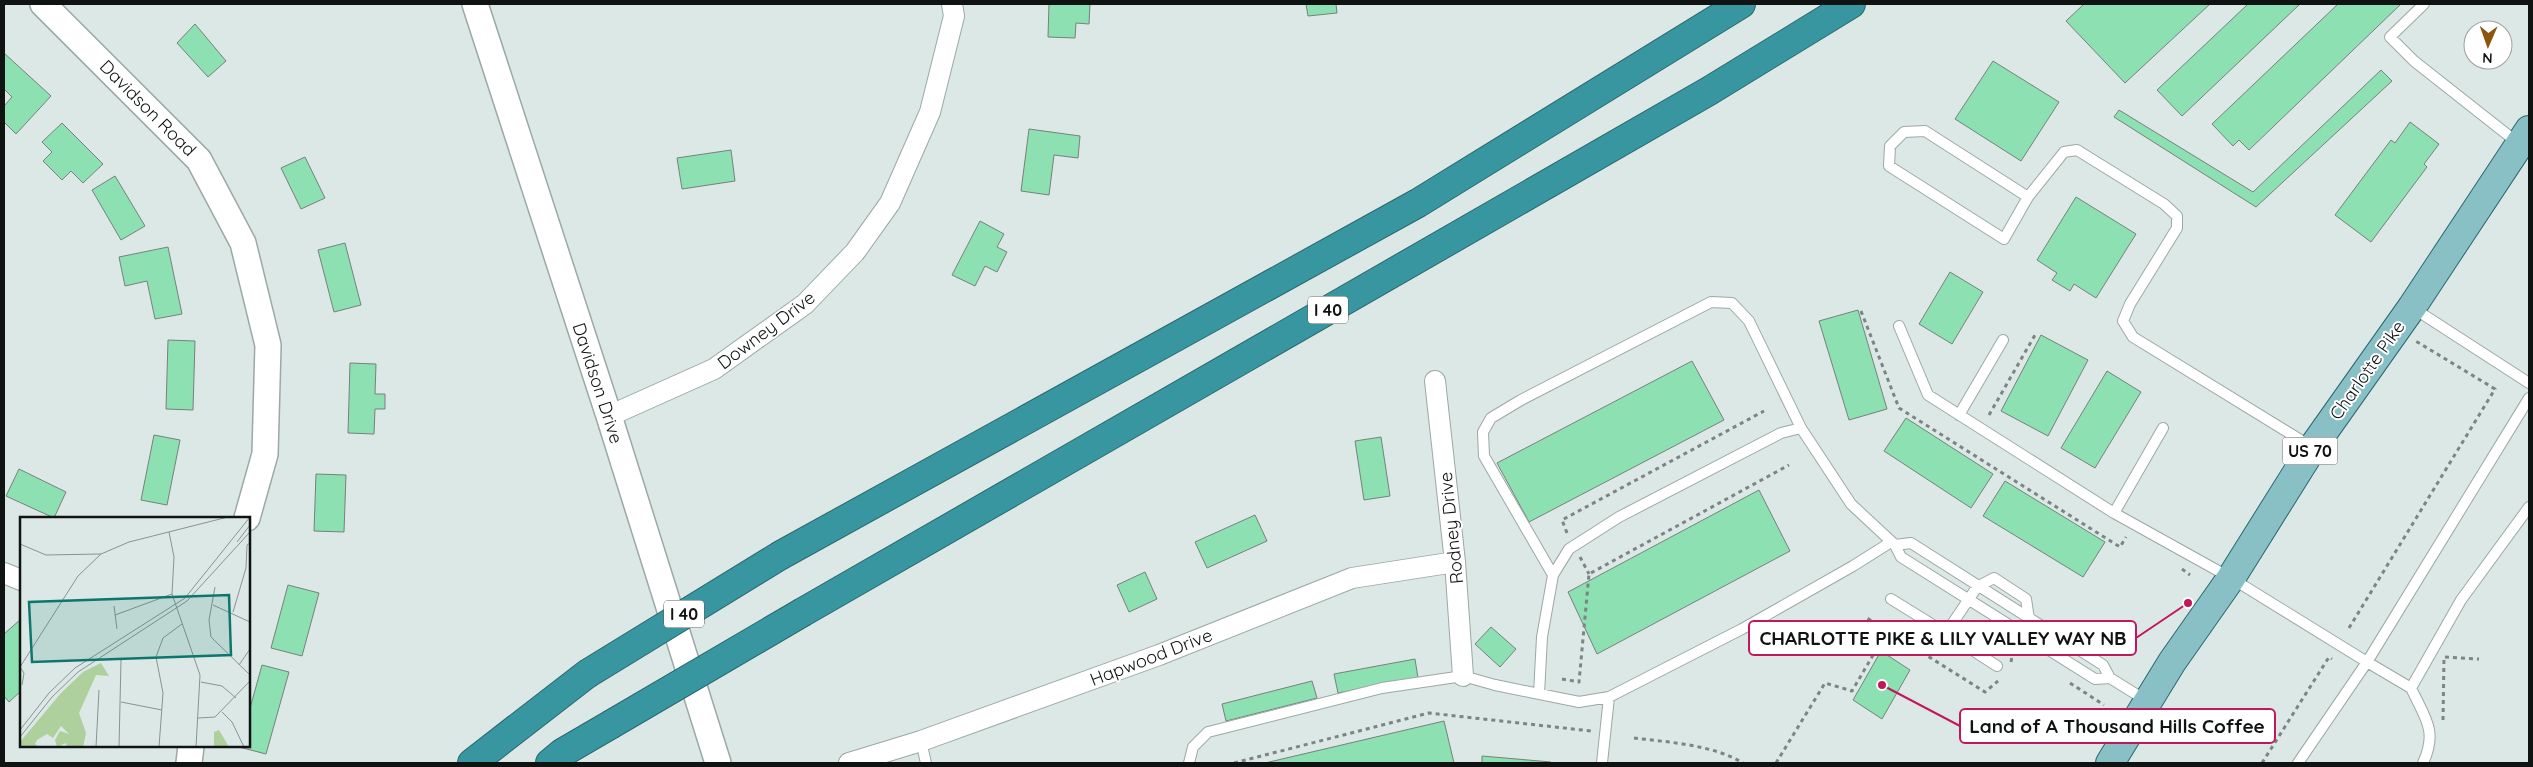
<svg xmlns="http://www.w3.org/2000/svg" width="2533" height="767" font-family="Quicksand,sans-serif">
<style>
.building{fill:#8ce0b1;stroke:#78817b}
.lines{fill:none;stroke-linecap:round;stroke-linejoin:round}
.service-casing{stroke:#9ca8a5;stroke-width:12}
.minor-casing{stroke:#9ca8a5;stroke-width:22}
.tertiary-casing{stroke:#9ca8a5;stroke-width:28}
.primary-casing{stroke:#2a686e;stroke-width:30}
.motorway-casing{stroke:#2a686e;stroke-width:30}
.path{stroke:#7d8584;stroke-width:3;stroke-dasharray:4 4;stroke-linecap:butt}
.service{stroke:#fff;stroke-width:10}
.minor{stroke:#fff;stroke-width:20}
.tertiary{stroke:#fff;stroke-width:25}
.primary{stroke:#88c0c6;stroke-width:28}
.motorway{stroke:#3896a0;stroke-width:28}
.motorway-bridge-casing{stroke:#2a686e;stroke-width:30;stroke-linecap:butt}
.motorway-bridge{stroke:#3896a0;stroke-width:28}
.labels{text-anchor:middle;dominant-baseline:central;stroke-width:4;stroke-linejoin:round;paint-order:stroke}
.shield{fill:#fff;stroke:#575a59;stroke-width:1}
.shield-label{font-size:16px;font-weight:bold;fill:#0f1312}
.street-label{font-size:18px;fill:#0f1312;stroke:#fff}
.inset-road{fill:none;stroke:#8a9391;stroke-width:1}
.view{fill:#0f766e;fill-opacity:0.15;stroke:#0f766e;stroke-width:2.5}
.inset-edge{fill:none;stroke:#0f1312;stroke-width:2.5}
.leader{fill:none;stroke:#c2185b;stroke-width:2}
.callout-dot{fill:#c2185b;stroke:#fff;stroke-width:2}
.callout{fill:#fff;stroke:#c2185b;stroke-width:2}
.callout-label{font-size:19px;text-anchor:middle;font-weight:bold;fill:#0f1312}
</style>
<rect width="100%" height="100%" fill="#dce8e6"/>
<path class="building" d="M1049,4H1090L1089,24L1076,23L1075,38L1048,37Z
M1306,4H1336L1337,13L1308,16Z
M2084,4H2210L2125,83L2066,21Z
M2248,4H2300L2182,116L2157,90Z
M2338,4H2401L2249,150L2239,140L2233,146L2212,124Z
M195,24L226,61L208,77L177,43Z
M4,53L51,96L16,134L4,122V106L12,97L4,89Z
M1993,61L2059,102L2021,161L1955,119Z
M2381,70L2392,81L2256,207L2114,117L2119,110L2253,192Z
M2410,122L2439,144L2424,164L2427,167L2371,242L2335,215L2391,140L2395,143Z
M62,123L103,164L83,183L71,171L62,180L43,161L52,152L42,142Z
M1029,129L1080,136L1078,158L1054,155L1049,195L1021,191Z
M731,150L735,181L682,189L677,158Z
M305,157L325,198L301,209L281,168Z
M115,176L145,226L121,240L92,190Z
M2076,197L2136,234L2096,298L2074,284L2070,291L2052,280L2057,273L2037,260Z
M980,221L1004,234L997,247L1007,252L997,272L985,266L975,286L952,275Z
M345,243L361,305L334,312L318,250Z
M168,247L182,314L155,319L147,281L125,286L119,257Z
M1950,272L1983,292L1952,344L1919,324Z
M1858,310L1887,409L1849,420L1819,321Z
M2041,335L2088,360L2048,436L2001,411Z
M168,340L195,341L193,410L166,409Z
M1692,361L1724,420L1529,522L1497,463Z
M350,363L376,364L375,394H385V409H375L374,434L348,433Z
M2107,371L2141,392L2095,468L2061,448Z
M1906,418L1993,474L1971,508L1884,451Z
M154,435L180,440L167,505L141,500Z
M1381,437L1390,496L1364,500L1355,441Z
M19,469L66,492L54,518L6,496Z
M316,474L346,475L344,532L314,531Z
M2005,481L2105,542L2083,577L1983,516Z
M1759,490L1790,551L1597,654L1568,592Z
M1255,515L1267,541L1207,568L1195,542Z
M1145,572L1157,599L1129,612L1117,585Z
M288,585L319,593L302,656L271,648Z
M21,619V691L9,702L4,696V634Z
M1491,627L1516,649L1500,667L1475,644Z
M1881,651L1910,670L1882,719L1853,700Z
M1415,659L1418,678L1338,693L1334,674Z
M262,665L289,672L266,754L239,747L249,746V712Z
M1312,681L1317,698L1226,721L1222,704Z
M1444,721L1454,763H1265Z
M1482,756L1551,762V763H1482Z"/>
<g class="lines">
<g class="service-casing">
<path id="service" d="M2424,4L2390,37L2414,61L2518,143
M2028,197L1925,131L1904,132L1890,146L1889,166L2004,239L2028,197L2064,152L2077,150L2164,204L2177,216V228L2130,304L2123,321L2133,337L2312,447
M2413,308L2529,383
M1899,326L1928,395L2114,513L2231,578L2367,662L2298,763
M1959,415L2003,340
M2114,513L2163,428
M1895,545L1911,543L2103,665L2110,678L2147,701
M1553,575L1484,456L1483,432L1491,418L1521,400L1711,302L1732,303L1749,321L1801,428
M1891,599L1946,633L1977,587L1994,578L2026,599L2029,619
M1946,633L1997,666
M2411,688L2367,662L2529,398
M1539,694L1542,637L1553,575L1569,549L1619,517L1781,433L1801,428L1851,504L1895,545L1901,557L2095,679L2110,678
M921,741L926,763
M1189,763L1193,747L1208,732L1382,688L1463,676L1495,685L1579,702L1609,697L1742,629L1853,566L1891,542
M1602,763L1609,697
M2423,763C2438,731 2425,718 2411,688L2461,600L2529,507"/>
</g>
<g class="minor-casing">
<path id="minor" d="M1435,381L1455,562L1463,676
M609,416L714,369L805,304L855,252L890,203L930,112L954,16L952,4
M4,573L21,580
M849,763L921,741L1159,655L1352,578L1455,562"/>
</g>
<g class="tertiary-casing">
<path id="tertiary" d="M43,4L199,160L243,243L268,345L265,454L247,518
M475,4L609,416L718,763
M189,763L191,746"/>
</g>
<g class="primary-casing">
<path id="primary" d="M2110,763L2172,662L2231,578L2313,447L2412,307L2529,130"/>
</g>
<g class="motorway-casing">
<path id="motorway" d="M781,555L1418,203L1741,4
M803,612L1709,91L1851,4
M472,763L587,674
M550,763L562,753L610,725"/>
</g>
<path class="path" d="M1861,311L1899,408L2120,547L2126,537
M1989,415L2035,335
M1567,533L1562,520L1764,411
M1580,557L1589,574
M2182,569L2190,575
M2349,628L2495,389L2414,340
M2011,662L2013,650L2015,648L2018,650
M1562,679L1579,682L1589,574L1789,465
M2070,683L2104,705
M2443,720L2444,657L2479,659
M1634,738C1668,742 1714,745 1743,763
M1234,763L1429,713L1591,731
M1776,763L1825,683L1852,691L1876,650L1862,633L1867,618L1985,692L1998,681
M2262,763L2329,657L2332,659"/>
<use href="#service" class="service"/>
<use href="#minor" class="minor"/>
<use href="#tertiary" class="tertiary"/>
<use href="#primary" class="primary"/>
<use href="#motorway" class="motorway"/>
<g class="motorway-bridge-casing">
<path id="motorway-bridge" d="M587,674L781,555
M610,725L803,612"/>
</g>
<use href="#motorway-bridge" class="motorway-bridge"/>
</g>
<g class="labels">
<g class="shield">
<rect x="1308" y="296.5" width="40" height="27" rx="4"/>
<rect x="2282.5" y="437.5" width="55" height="27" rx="4"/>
<rect x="664" y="600.5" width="40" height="27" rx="4"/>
</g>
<g class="shield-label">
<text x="1328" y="310">I 40</text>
<text x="2310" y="451">US 70</text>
<text x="684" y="614">I 40</text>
</g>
<g class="street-label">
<text transform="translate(148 108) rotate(45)">Davidson Road</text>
<text transform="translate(766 330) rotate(-37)">Downey Drive</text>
<text transform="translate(2367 370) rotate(-55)">Charlotte Pike</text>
<text transform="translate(598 383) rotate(72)">Davidson Drive</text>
<text transform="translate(1451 528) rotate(-96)">Rodney Drive</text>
<text transform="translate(1151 657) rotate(-21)">Hapwood Drive</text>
</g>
</g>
<g transform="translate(20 517)">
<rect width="230" height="230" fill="#dce8e6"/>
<path d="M81,146L89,159L76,158L59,196L66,216L63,230H47L46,226L37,230L35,223L40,214L49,217L41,209L33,221L27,217L17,223L15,227L19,230H0V225L41,176L63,155ZM199,213L209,230H194V215Z" fill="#aed09c"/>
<path class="inset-road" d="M149,15L154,40L152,77L180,158L176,230M217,25L230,8M0,27L26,38L81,37M195,70L189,103L191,120L230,158M193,88L230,105M94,89L97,112M213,95L226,51L227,28L230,26M95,98L152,77M219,148L230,132M0,150L4,156L2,168M0,150L58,59L81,37L109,25L208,0M181,165L202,169L216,181M101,185L142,193M202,195L212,205L224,230M178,201L195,200L230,164M0,213L29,176L55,151L165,81L230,0M0,220L32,180L58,155L167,84L230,15M76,230L79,173M99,230L101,143M139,230L143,176L136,140L143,121L162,107"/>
<path class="view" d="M209,78L211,138L12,145L9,85Z"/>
<rect width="230" height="230" class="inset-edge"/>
</g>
<path class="leader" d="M2188 603L2136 638M1882 685L1960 726"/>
<g class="callout-dot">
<circle cx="2188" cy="603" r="5"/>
<circle cx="1882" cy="685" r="5"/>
</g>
<g class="callout">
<rect x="1749" y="621" width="387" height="34" rx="5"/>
<rect x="1960" y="709" width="315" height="34" rx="5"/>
</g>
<g class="callout-label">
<text x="1943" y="645">CHARLOTTE PIKE &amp; LILY VALLEY WAY NB</text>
<text x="2117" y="733">Land of A Thousand Hills Coffee</text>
</g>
<rect width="2533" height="767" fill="none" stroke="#0f1312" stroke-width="10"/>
<g transform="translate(2488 45) rotate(182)"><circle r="24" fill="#ffffff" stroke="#9fa1a0"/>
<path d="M0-4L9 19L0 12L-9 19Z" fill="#8d540c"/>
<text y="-8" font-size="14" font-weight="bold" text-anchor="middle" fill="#0f1312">N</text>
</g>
</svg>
